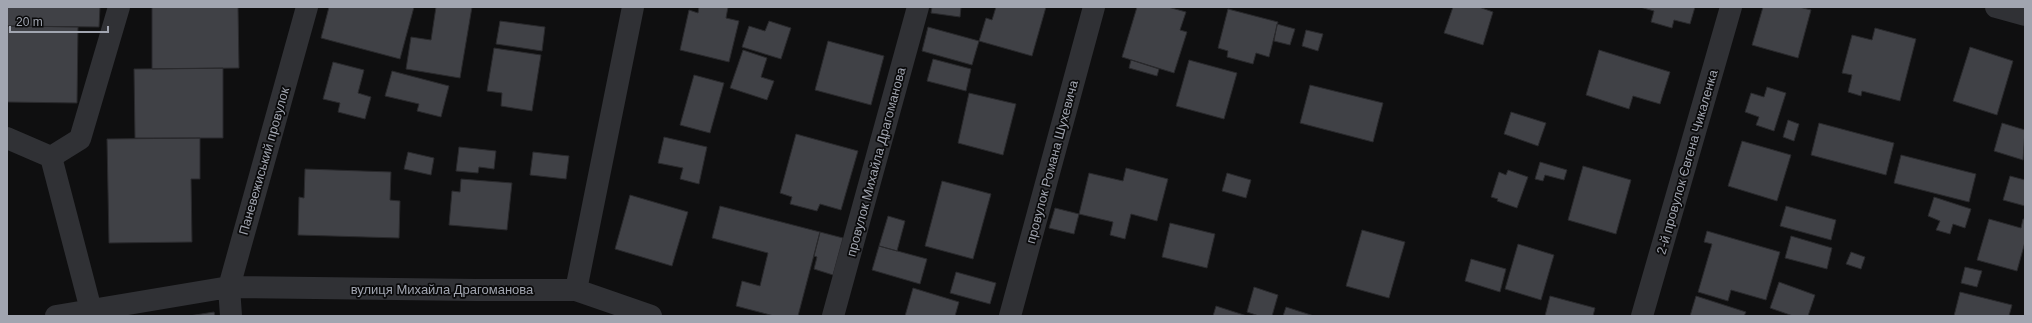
<svg xmlns="http://www.w3.org/2000/svg" width="2032" height="323" font-family="Helvetica,sans-serif">
<style>
.building{fill:#404146;stroke:#29292c}
.lines{fill:none;stroke-linecap:round;stroke-linejoin:round}
.minor{stroke:#303135;stroke-width:22}
.labels{text-anchor:middle;dominant-baseline:central;stroke-width:3.5;stroke-linejoin:round;paint-order:stroke}
.street-label{font-size:13px;fill:#a1a5b0;stroke:#0a0a0b}
</style>
<rect width="100%" height="100%" fill="#0f0f10"/>
<path class="building" d="M7,7H100L99,27L7,26Z
M152,7H238L239,68L152,69Z
M329,7H414L400,59L321,38Z
M436,7H472L460,78L406,69L411,37L431,40Z
M699,7H728L726,18L739,21L729,62L680,50L689,10L698,13Z
M932,7H961L960,17L931,13Z
M996,7H1046L1032,56L979,41L986,18L992,20Z
M1137,7H1168L1186,12L1180,30L1187,32L1174,73L1122,57Z
M1453,7H1479L1493,12L1483,45L1444,33Z
M1640,7H1695L1690,24L1674,20L1672,28L1651,22L1654,11Z
M1763,7H1799L1811,10L1798,58L1752,45Z
M1228,9L1278,22L1269,57L1256,53L1253,64L1227,57L1228,51L1218,48Z
M500,21L545,27L542,51L496,44Z
M769,21L791,28L781,59L742,47L749,26L765,31Z
M1277,24L1295,29L1290,45L1274,41Z
M7,26L78,27L77,103L7,102Z
M928,27L979,41L972,65L922,51Z
M1875,28L1916,39L1900,101L1862,91L1861,96L1848,92L1852,75L1842,73L1852,35L1872,40Z
M1306,30L1323,34L1318,51L1302,46Z
M828,41L884,56L871,105L815,90Z
M1970,47L2013,61L1997,115L1953,101Z
M494,48L541,55L532,111L501,106L502,93L487,91Z
M743,50L767,58L761,77L774,81L767,100L730,88Z
M1599,50L1670,72L1660,104L1633,96L1629,109L1586,95Z
M933,59L971,69L966,91L927,81Z
M1131,60L1159,69L1157,76L1129,68Z
M1189,60L1237,73L1224,119L1176,106Z
M333,62L364,70L358,93L371,97L365,119L338,112L340,103L323,99Z
M223,68V138H135L134,69Z
M392,71L449,86L441,117L417,111L419,104L385,96Z
M694,75L724,83L710,133L680,125Z
M1310,85L1383,103L1373,142L1300,123Z
M1767,87L1786,93L1774,131L1756,125L1759,117L1745,112L1751,93L1764,97Z
M969,93L1016,104L1003,155L958,143Z
M1511,112L1546,123L1538,146L1504,134Z
M1788,120L1799,124L1794,141L1783,137Z
M1819,123L1894,143L1886,175L1811,155Z
M2002,123L2025,130L2023,160L1994,151Z
M796,134L858,151L841,210L820,204L817,211L790,204L792,197L780,193Z
M664,137L707,147L699,184L680,179L683,168L658,163Z
M200,138V179H191L192,242L109,243L107,139Z
M1742,141L1791,155L1777,201L1728,186Z
M459,147L496,151L494,169L479,167L478,173L456,171Z
M408,152L434,158L431,175L404,169Z
M533,152L569,156L566,179L530,175Z
M1901,155L1976,174L1969,202L1894,183Z
M1540,162L1567,170L1564,180L1545,175L1543,181L1535,179Z
M1583,166L1631,180L1616,234L1568,220Z
M1126,168L1168,179L1157,221L1131,214L1125,239L1110,235L1113,222L1079,214L1089,173L1123,181Z
M305,169L391,172L390,200L400,201L399,238L298,235L299,197L304,198Z
M1508,170L1528,177L1517,208L1497,201L1498,199L1491,197L1499,172L1506,175Z
M1227,173L1251,180L1246,198L1222,191Z
M2010,176L2025,180V206L2003,200Z
M461,179L512,183L507,230L449,225L452,191L460,192Z
M942,181L991,194L973,259L925,246Z
M630,195L688,212L672,266L615,249Z
M1934,197L1971,209L1965,228L1953,224L1950,234L1936,230L1940,221L1928,216Z
M720,206L820,232L798,316H774L736,306L742,281L760,286L768,253L712,238Z
M1786,206L1836,220L1831,240L1780,226Z
M1055,208L1079,214L1074,234L1049,228Z
M888,216L905,221L897,251L879,246Z
M1989,219L2021,228L2023,219H2025V242L2017,271L1977,260Z
M1170,223L1215,234L1207,268L1162,257Z
M1362,230L1405,242L1389,298L1346,286Z
M1707,231L1780,252L1766,300L1731,290L1728,301L1698,292L1712,244L1704,242Z
M820,232L843,238L833,275L814,269L817,257L814,256Z
M1791,236L1832,248L1827,269L1785,258Z
M1518,244L1554,255L1541,300L1505,289Z
M879,246L927,259L920,284L872,270Z
M1851,252L1865,257L1861,269L1846,264Z
M1471,259L1506,269L1500,292L1465,281Z
M1965,267L1982,271L1977,287L1961,283Z
M956,272L996,283L990,304L950,293Z
M1779,282L1815,295L1808,316H1793L1770,308Z
M1254,287L1278,295L1272,316H1259L1247,312Z
M913,288L959,302L955,316H905Z
M1960,292L2012,305L2009,316H1954Z
M1550,296L1595,308L1593,316H1545Z
M1696,296L1746,312L1744,316H1690Z
M1216,306L1247,316H1213Z
M1286,307L1314,316H1283Z
M214,312L215,316H189Z"/>
<g class="lines">
<path class="minor" d="M1996,7L2025,15
M7,138L51,157
M576,290L633,7
M91,310L51,157L80,139L119,7
M56,316L229,287L476,290H576L651,316
M231,316L229,287L307,7
M833,316L918,7
M1010,316L1094,7
M1642,316L1731,7"/>
</g>
<g class="labels">
<g class="street-label">
<text transform="translate(264 161) rotate(-74)">Паневежиський провулок</text>
<text transform="translate(876 162) rotate(-75)">провулок Михайла Драгоманова</text>
<text transform="translate(1052 162) rotate(-75)">провулок Романа Шухевича</text>
<text transform="translate(1687 162) rotate(-74)">2-й провулок Євгена Чикаленка</text>
<text x="442" y="289">вулиця Михайла Драгоманова</text>
</g>
</g>
<rect width="2032" height="323" fill="none" stroke="#a1a5b0" stroke-width="16"/>
<path d="M10 26v6h98v-6" fill="none" stroke="#a1a5b0" stroke-width="2"/>
<text x="16" y="26" font-size="12" fill="#a1a5b0" stroke="#0a0a0b" stroke-width="3" paint-order="stroke">20 m</text>
</svg>
